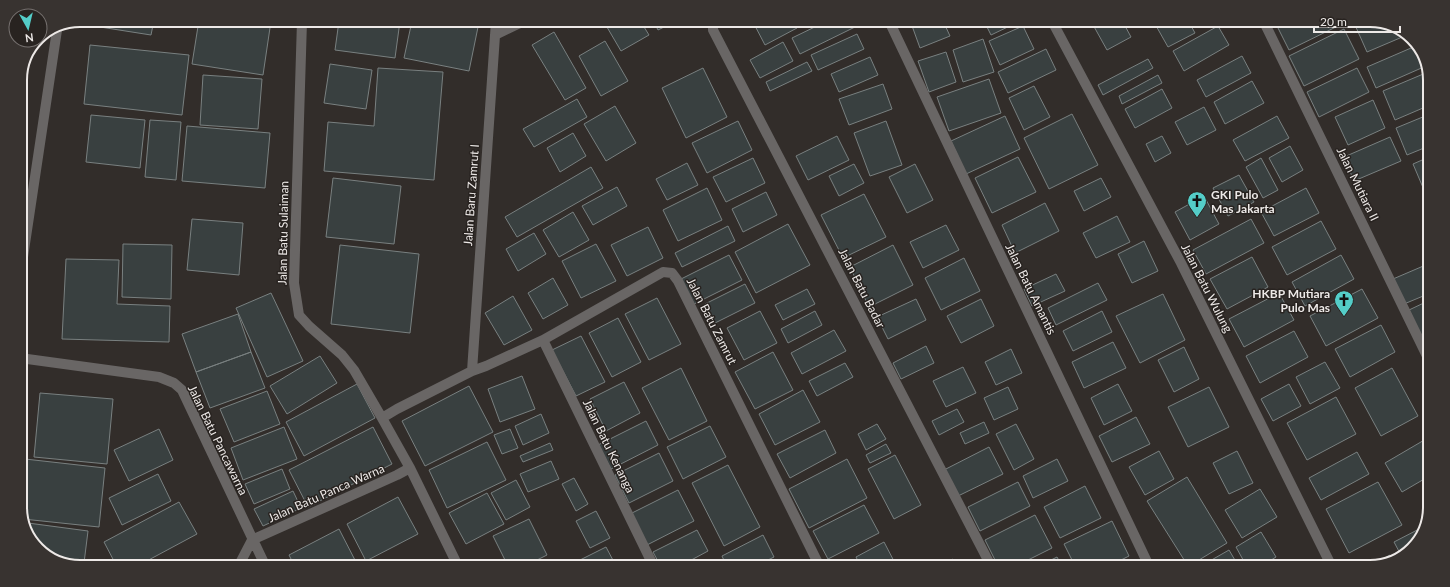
<svg xmlns="http://www.w3.org/2000/svg" width="1450" height="587" font-family="Lato,sans-serif">
<style>
.building{fill:#394040;stroke:#798080}
.lines{fill:none;stroke-linecap:round;stroke-linejoin:round}
.minor{stroke:#696665;stroke-width:10}
.labels{text-anchor:middle;dominant-baseline:central;stroke-width:3;stroke-linejoin:round;paint-order:stroke}
.street-label{font-size:12px;fill:#ede9e7;stroke:#282320}
.poi-label{font-size:12px;font-weight:bold;fill:#ede9e7;stroke:#282320;text-anchor:start}
.rim{fill:none;stroke:#ede9e7;stroke-width:2}
</style>
<rect width="100%" height="100%" fill="#322d2a"/>
<path class="building" d="M101,20H154L151,35L100,27Z
M199,20L271,21L263,75L192,64Z
M339,21H400L395,58L335,50Z
M412,21H451L478,27L469,71L404,58Z
M604,22H641L649,35L621,51Z
M654,22H674L658,30Z
M753,22H795L797,28L765,45Z
M823,23H853L855,27L800,54L792,38Z
M911,23H944L950,36L920,48Z
M985,23H1016L991,35Z
M1092,23L1124,24L1131,37L1107,50Z
M1155,24H1190L1195,33L1168,47Z
M1276,24H1342L1289,50Z
M1355,25H1393L1407,35L1367,52Z
M1023,26L1034,49L1000,65L989,41Z
M1218,26L1229,45L1184,71L1173,51Z
M1344,29L1359,59L1304,86L1289,56Z
M554,32L586,88L565,100L532,45Z
M857,34L864,49L818,70L811,55Z
M983,39L994,72L963,82L953,50Z
M605,41L628,81L601,96L579,56Z
M783,42L793,61L760,78L750,60Z
M90,45L189,55L182,115L84,104Z
M1418,45L1426,66L1376,88L1367,67Z
M1046,49L1056,70L1008,93L998,72Z
M946,52L956,82L929,92L918,61Z
M1242,56L1251,73L1206,97L1197,80Z
M870,57L878,75L839,92L831,74Z
M1148,59L1153,68L1103,95L1098,85Z
M807,62L812,71L770,91L766,82Z
M330,64L372,70L366,109L324,103Z
M378,68L443,72L434,180L324,171L328,122L374,126Z
M703,68L727,117L686,138L662,88Z
M1357,68L1369,92L1319,117L1307,92Z
M1428,72L1430,77V105L1395,120L1383,91Z
M203,75L262,79L258,129L200,125Z
M1158,75L1162,83L1122,104L1119,96Z
M989,79L1001,113L949,131L937,97Z
M1252,81L1264,103L1225,124L1214,102Z
M883,84L892,109L849,125L839,99Z
M1034,86L1050,117L1024,130L1009,98Z
M1162,89L1172,108L1135,128L1125,109Z
M577,99L587,117L534,147L523,129Z
M1373,100L1385,128L1348,145L1335,117Z
M615,106L636,143L606,161L584,124Z
M1204,107L1216,130L1187,145L1175,122Z
M1072,114L1098,165L1049,189L1024,138Z
M1430,114L1429,146L1407,155L1396,128Z
M91,115L145,120L140,168L86,162Z
M1005,116L1020,149L966,174L951,141Z
M1277,116L1289,138L1245,161L1233,140Z
M150,120L181,122L176,180L145,177Z
M738,121L752,150L707,173L692,143Z
M886,121L902,165L870,176L854,133Z
M187,126L270,133L265,188L182,181Z
M573,133L586,156L560,172L547,148Z
M837,136L849,160L808,180L796,156Z
M1162,136L1171,153L1155,162L1146,144Z
M1390,137L1401,161L1354,181L1344,157Z
M1290,146L1303,170L1282,182L1269,158Z
M1018,157L1036,192L992,213L975,178Z
M1429,157V196L1427,197L1413,164Z
M753,158L765,183L726,202L713,177Z
M1261,158L1278,190L1263,198L1246,167Z
M687,163L698,185L667,200L656,179Z
M854,164L864,183L839,196L829,176Z
M915,164L933,200L907,213L889,177Z
M591,167L603,188L517,237L505,217Z
M1239,175L1254,202L1228,216L1213,188Z
M333,178L401,186L394,244L326,237Z
M1101,178L1111,197L1084,211L1074,191Z
M617,187L627,206L593,225L582,206Z
M707,188L722,220L678,241L663,210Z
M1306,188L1319,213L1274,236L1261,212Z
M766,192L777,215L743,232L732,209Z
M864,194L886,237L843,258L821,215Z
M1204,196L1219,224L1190,240L1175,212Z
M1045,203L1059,231L1015,253L1002,225Z
M573,212L589,240L559,257L543,230Z
M1117,216L1130,242L1096,258L1083,233Z
M192,219L243,223L239,275L187,270Z
M1251,219L1264,243L1206,274L1193,250Z
M1321,221L1336,249L1287,275L1272,247Z
M788,224L810,265L756,293L735,252Z
M946,225L959,250L923,268L910,242Z
M728,226L735,241L682,267L675,253Z
M648,227L663,258L627,276L611,245Z
M534,233L546,254L518,271L506,249Z
M1144,241L1158,271L1132,283L1118,254Z
M123,244L172,245L171,299L122,297Z
M596,244L616,281L581,298L562,261Z
M340,245L419,254L410,333L331,324Z
M893,245L913,285L869,307L850,267Z
M729,255L742,280L694,304L681,279Z
M1341,255L1354,279L1305,306L1292,282Z
M1252,257L1268,287L1227,309L1210,279Z
M964,258L980,291L941,310L925,278Z
M66,259L119,260L117,304L170,306L169,342L62,339Z
M1428,264V294L1404,304L1393,279Z
M1056,274L1065,291L1032,306L1024,289Z
M553,278L568,305L543,319L528,293Z
M1098,283L1107,300L1056,325L1048,308Z
M745,284L755,303L715,323L705,304Z
M807,289L815,304L783,320L775,305Z
M1362,289L1378,318L1326,346L1310,316Z
M271,293L303,361L267,377L236,308Z
M1279,293L1294,320L1244,347L1229,319Z
M1163,294L1185,340L1140,363L1116,316Z
M513,296L532,330L504,345L485,313Z
M657,298L681,344L649,360L625,314Z
M916,299L926,320L888,339L877,317Z
M981,299L994,326L961,343L947,316Z
M1428,301L1427,343L1425,344L1409,310Z
M760,311L777,343L744,360L727,328Z
M815,311L822,325L788,343L781,329Z
M1102,311L1112,332L1073,351L1063,331Z
M238,314L251,352L196,372L182,334Z
M618,318L641,362L612,377L589,333Z
M1381,325L1395,352L1350,377L1335,349Z
M834,330L846,351L802,374L791,353Z
M1294,331L1308,357L1260,383L1246,356Z
M581,336L605,382L576,396L552,350Z
M1113,342L1126,368L1084,388L1072,362Z
M926,346L934,363L901,379L893,363Z
M1184,347L1199,379L1174,392L1158,360Z
M1011,349L1022,373L996,385L985,362Z
M251,352L265,388L210,408L196,372Z
M773,352L793,390L755,409L735,372Z
M320,356L337,383L287,414L270,386Z
M1325,362L1340,388L1310,404L1296,377Z
M845,363L853,377L817,396L809,381Z
M963,367L976,393L946,407L933,381Z
M681,368L707,421L669,440L642,388Z
M1392,368L1418,416L1381,436L1355,388Z
M522,376L535,409L500,422L488,389Z
M624,382L640,413L606,431L590,399Z
M357,384L375,418L304,456L286,422Z
M1118,384L1132,411L1104,425L1091,398Z
M1289,384L1301,406L1273,421L1261,399Z
M469,386L493,432L425,466L402,421Z
M1008,387L1018,409L994,420L984,398Z
M1209,387L1229,427L1188,447L1168,407Z
M803,390L820,422L775,445L759,414Z
M267,391L280,424L234,442L220,409Z
M40,393L113,399L107,464L34,457Z
M1336,397L1356,434L1307,460L1287,423Z
M957,409L964,422L939,435L932,421Z
M541,414L549,433L523,445L515,426Z
M1136,417L1150,444L1112,462L1099,436Z
M646,421L658,445L611,469L598,445Z
M984,422L989,433L965,444L960,433Z
M877,424L886,439L866,450L858,434Z
M1016,424L1034,459L1014,470L996,434Z
M710,426L726,457L683,479L667,447Z
M284,427L297,459L243,480L231,448Z
M373,427L392,464L308,507L289,470Z
M159,429L173,460L129,481L114,450Z
M510,429L518,448L502,454L494,435Z
M825,430L836,453L790,478L777,454Z
M1426,439V478L1402,492L1385,463Z
M487,442L506,480L447,508L429,470Z
M550,443L553,450L523,462L520,456Z
M886,444L891,453L870,463L866,455Z
M989,447L1003,474L956,497L942,471Z
M1159,451L1174,479L1145,495L1129,467Z
M1237,451L1253,483L1229,494L1213,463Z
M1357,452L1369,474L1321,500L1309,478Z
M659,453L673,481L629,503L615,475Z
M895,455L921,505L894,519L868,469Z
M25,459L105,468L99,527L23,519L20,511V501Z
M847,459L867,498L809,528L789,489Z
M1057,459L1068,481L1033,498L1023,476Z
M551,461L559,479L528,492L520,474Z
M728,465L760,527L724,546L692,483Z
M282,469L290,489L254,504L245,484Z
M158,474L171,501L122,525L109,498Z
M1187,477L1227,543L1189,566H1188L1147,501Z
M574,478L588,504L576,511L562,484Z
M516,480L530,507L506,520L491,493Z
M1018,482L1030,506L980,531L968,507Z
M1378,482L1402,525L1349,553L1326,509Z
M1085,486L1101,518L1060,538L1044,507Z
M1260,489L1277,517L1242,538L1225,510Z
M678,490L694,521L645,546L630,514Z
M293,491L301,508L263,526L254,509Z
M487,493L504,524L466,544L449,513Z
M398,497L418,534L366,561L347,524Z
M179,502L197,534L143,563H115L104,542Z
M864,505L879,533L828,559L813,531Z
M596,511L610,538L590,548L576,521Z
M1035,515L1052,548L1016,566H998L985,540Z
M529,519L547,555L529,564H507L493,536Z
M1112,521L1129,556L1109,566H1075L1064,544Z
M28,523L88,531L84,563L57,562L32,543L27,529Z
M1421,528L1423,532L1402,557L1394,542Z
M339,529L357,564L293,563L289,555Z
M697,530L708,551L682,565H660L653,552Z
M1261,532L1276,557L1260,567H1247L1236,547Z
M763,535L774,557L758,565H726L722,556Z
M884,542L896,565H860L856,557Z
M606,547L615,564H572Z
M1229,550L1239,567L1201,566Z
M1390,555L1393,560L1367,567Z
M1057,557L1062,566H1039Z
M953,559L956,566H941Z
M712,560L714,565H703Z"/>
<g class="lines">
<path class="minor" d="M302,21L294,283L299,315L309,326L342,355L354,370L382,418L410,468L457,564
M713,22V30L991,566
M890,23L1149,566
M1053,23L1181,263L1332,567
M1265,24L1427,356
M495,35L522,22
M20,277L57,30
M543,340L653,565
M20,358L159,377L174,383L182,390L264,563
M472,371L496,21
M382,418L397,409L472,371L486,366L543,340L663,272L672,273L678,281L819,565
M240,563L252,540L397,475L410,468"/>
</g>
<defs>
<g id="church-pin" transform="scale(1)"><path d="M0 17L-7.5 6A9.5 9.5 0 1 1 7.5 6Z" fill="#54cdc8" stroke="#282320"/><path d="M-1.2-6h2.4v3.5h3.3v2.4h-3.3V6h-2.4V-.1h-3.3v-2.4h3.3Z" fill="#111"/></g>
</defs>
<g fill-rule="evenodd">
<use href="#church-pin" x="1197" y="201"/>
<use href="#church-pin" x="1344" y="300"/>
</g>
<g class="labels">
<g class="street-label">
<text transform="translate(1358 184) rotate(64)">Jalan Mutiara II</text>
<text transform="translate(471 195) rotate(-86)">Jalan Baru Zamrut I</text>
<text transform="translate(283 233) rotate(-89)">Jalan Batu Sulaiman</text>
<text transform="translate(862 288) rotate(63)">Jalan Batu Badar</text>
<text transform="translate(1207 288) rotate(63)">Jalan Batu Wulung</text>
<text transform="translate(1031 289) rotate(64)">Jalan Batu Amantis</text>
<text transform="translate(712 321) rotate(63)">Jalan Batu Zamrut</text>
<text transform="translate(218 440) rotate(64)">Jalan Batu Pancawarna</text>
<text transform="translate(609 446) rotate(64)">Jalan Batu Kenanga</text>
<text transform="translate(326 493) rotate(-24)">Jalan Batu Panca Warna</text>
</g>
<g class="poi-label">
<text x="1211" y="194">GKI Pulo<tspan x="1211" dy="14">Mas Jakarta</tspan></text>
<text x="1330" y="293" text-anchor="end">HKBP Mutiara<tspan x="1330" dy="14">Pulo Mas</tspan></text>
</g>
</g>
<path d="M0 0H1450V587H0ZM80 27H1370A53 53 0 0 1 1423 80V507A53 53 0 0 1 1370 560H80A53 53 0 0 1 27 507V80A53 53 0 0 1 80 27Z" fill="#383330" fill-rule="evenodd"/>
<path class="rim" d="M80 27H1370A53 53 0 0 1 1423 80V507A53 53 0 0 1 1370 560H80A53 53 0 0 1 27 507V80A53 53 0 0 1 80 27Z"/>
<g transform="translate(28 28) rotate(172)"><circle r="19" fill="#282320" stroke="#777270"/>
<path d="M0-3L7 15L0 10L-7 15Z" fill="#54cdc8"/>
<text y="-6" font-size="11" font-weight="bold" text-anchor="middle" fill="#ede9e7">N</text>
</g>
<path d="M1314 26v6h86v-6" fill="none" stroke="#ede9e7" stroke-width="2"/>
<text x="1320" y="26" font-size="12" fill="#ede9e7" stroke="#282320" stroke-width="3" paint-order="stroke">20 m</text>
</svg>
